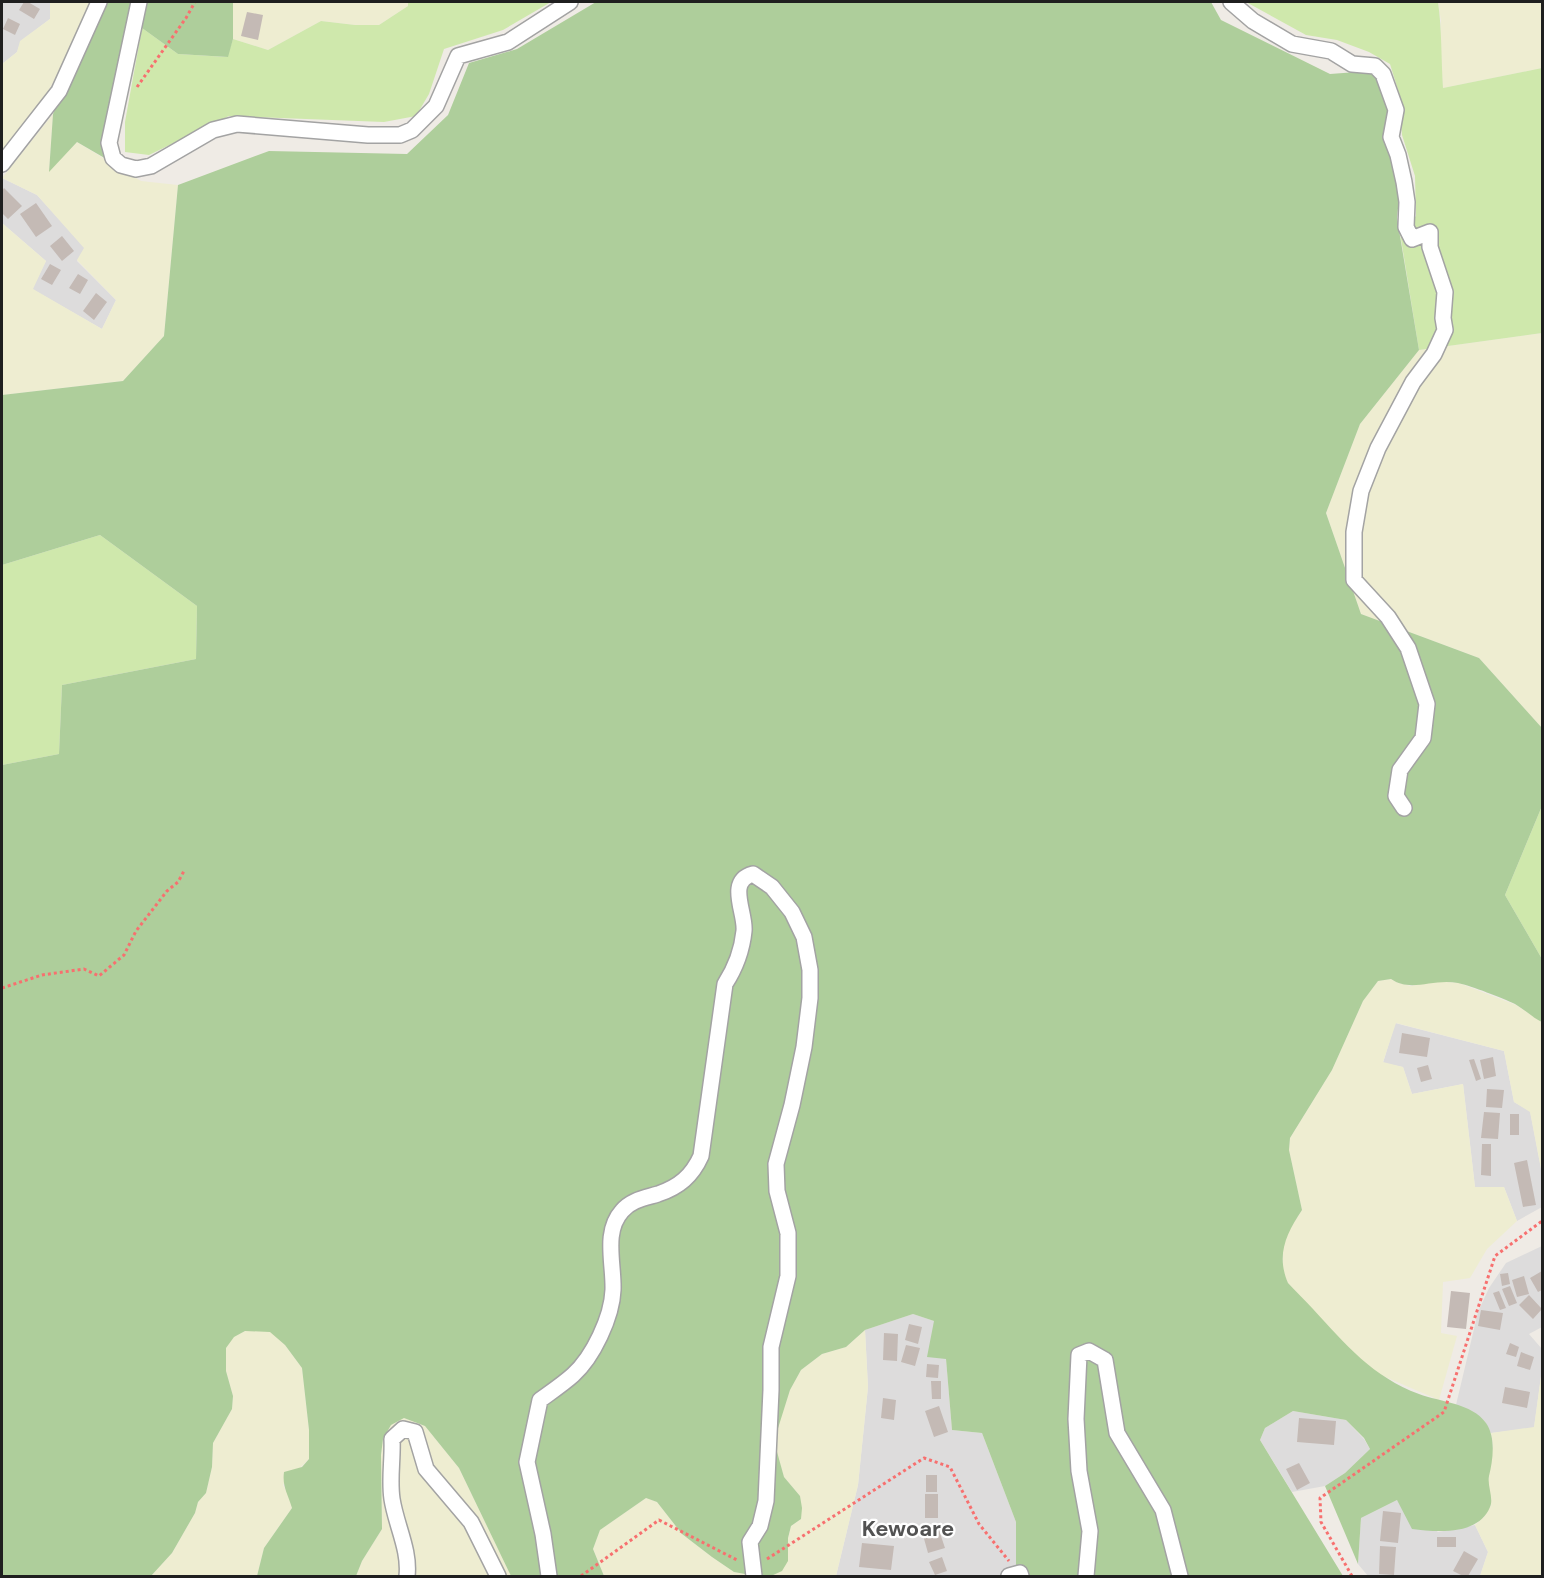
<svg xmlns="http://www.w3.org/2000/svg" width="1544" height="1578" font-family="'DM Sans',sans-serif">
<style>
.residential{fill:#dddcdc}
.farmland{fill:#eeedd1}
.grass{fill:#cfe8ac}
.forest{fill:#aece9b}
.building{fill:#c4bab5}
.lines{fill:none;stroke-linecap:round;stroke-linejoin:round}
.minor-casing{stroke:#a3a3a3;stroke-width:18}
.path{stroke:#f7706f;stroke-width:3;stroke-dasharray:3 3;stroke-linecap:butt}
.minor{stroke:#fff;stroke-width:15}
.labels{text-anchor:middle;dominant-baseline:central;stroke-width:4.5;stroke-linejoin:round;paint-order:stroke}
.quarter-label{font-size:22px;font-weight:bold;fill:#525252;stroke:#fff}
</style>
<rect width="100%" height="100%" fill="#efebe5"/>
<path class="residential" d="M2,2H50V19L21,41L17,52L2,64Z
M2,178L37,195L85,248L77,261L116,300L102,329L32,289L46,261L2,223Z
M1395,1023L1504,1051L1514,1102L1530,1111L1542,1174V1207L1517,1221L1504,1187H1475L1463,1084L1412,1094L1403,1067L1383,1063Z
M1542,1246V1327L1529,1334L1542,1349V1369L1534,1428L1491,1433L1485,1422L1456,1405L1478,1312L1489,1288L1506,1263Z
M913,1314L934,1321L946,1359L952,1430L982,1433L1016,1522V1576H836L858,1485L868,1387L865,1330Z
M1293,1411L1346,1420L1364,1439L1370,1449L1345,1473L1325,1486L1292,1492L1260,1440L1265,1428Z
M1397,1500L1438,1532L1475,1525L1488,1552L1480,1576H1368L1358,1564L1361,1518Z"/>
<path class="farmland" d="M50,2H90L62,67L42,102L2,150V64L17,52L20,41L50,19Z
M233,2H408V6L379,25H355L321,21L268,50L233,39Z
M1438,2H1542V68L1443,88L1440,47L1441,21Z
M53,114L49,171L77,142L141,181L178,185L164,336L123,381L2,395V223L46,261L33,289L102,329L116,300L77,260L84,248L37,195L2,178Z
M1542,333V728L1479,658L1361,614L1326,513L1360,424L1419,350Z
M1391,979L1398,983L1411,986L1434,981L1459,983L1516,1005L1542,1022V1174L1530,1112L1514,1102L1504,1051L1396,1023L1383,1062L1403,1067L1412,1094L1463,1084L1475,1187H1504L1517,1221L1487,1249L1470,1278L1443,1282L1441,1333L1457,1336L1439,1400L1376,1373L1338,1339L1288,1283L1283,1272V1248L1289,1230L1302,1210L1289,1150L1290,1138L1332,1070L1363,1001L1378,981Z
M257,1330L270,1331L285,1345L302,1368L309,1430V1459L283,1485L289,1496L292,1508L264,1548L257,1576H151L172,1553L195,1513L198,1502L206,1493L212,1467L213,1443L232,1409L233,1396L226,1371V1348L233,1337L245,1331Z
M865,1330L868,1387L858,1485L836,1576H766H771L788,1561V1538L791,1526L801,1519L800,1496L784,1477L773,1441L790,1390L801,1370L822,1354L846,1347Z
M1542,1369V1576H1480L1488,1552L1475,1525L1484,1517L1491,1505L1488,1482L1493,1445L1491,1433L1534,1427Z
M404,1418L425,1426L459,1468L511,1576H356L362,1561L382,1529L381,1455L383,1439L391,1425Z
M646,1498L657,1502L682,1534L712,1557L734,1572L756,1576H604L593,1549L600,1530Z"/>
<path class="grass" d="M408,2H551L503,30L444,49L429,94L416,116L384,122L229,116L149,155L125,152V122L142,28L178,54L227,57L233,39L268,50L321,21L355,25H379L408,6Z
M1246,2H1438C1442,29 1441,59 1443,88L1542,68V333L1419,350L1400,233L1416,216L1415,176L1402,135L1398,90L1390,64L1369,52L1337,40L1306,35Z
M100,535L197,606L196,659L62,685L59,754L2,765V565Z
M1542,806V959L1505,895Z"/>
<path class="forest" d="M103,2H134L108,160L77,142L49,172L53,114Z
M146,2H233V39L228,57L178,54L142,28Z
M596,2H1211L1221,20L1330,74L1370,71L1381,83L1388,108L1384,138L1395,165L1399,199L1397,218L1419,350L1360,424L1326,513L1361,614L1479,658L1542,728V806L1505,895L1542,959V1022C1533,1018 1525,1010 1515,1004C1502,998 1472,986 1458,983C1433,978 1411,993 1391,979L1378,981L1363,1001L1332,1070L1290,1138L1289,1150L1302,1210C1286,1234 1276,1255 1288,1283C1296,1292 1305,1300 1313,1309C1346,1345 1373,1377 1419,1394C1440,1402 1472,1403 1486,1423C1496,1437 1493,1460 1489,1476C1487,1486 1494,1498 1490,1507C1478,1536 1437,1532 1412,1529L1397,1500L1361,1518L1358,1564L1325,1486L1345,1473L1370,1449L1364,1438L1346,1420L1293,1411L1265,1428L1260,1440L1343,1576H1016V1522L982,1433L952,1430L946,1359L927,1357L934,1321L913,1314L865,1330L846,1347L822,1354L801,1370L790,1390L774,1441L784,1477L800,1496L802,1508L801,1519L791,1526L788,1538V1561L782,1571L771,1576H756L734,1572L712,1557L682,1534L657,1502L646,1498L600,1530L593,1549L604,1576H511L459,1468L425,1426L404,1418L391,1425L383,1439L381,1455L382,1529L362,1561L356,1576H257L264,1548L292,1508C288,1494 282,1487 284,1472L302,1467L309,1459V1430L302,1368L285,1345L270,1332L245,1331L234,1337L226,1348V1371L233,1396L232,1409L213,1443L212,1467L206,1493L198,1502L195,1513L172,1553L151,1576H2V765L59,754L62,685L196,659L197,606L100,535L2,565V395L123,381L164,336L178,185L269,151L407,154L448,115L469,63L517,49Z"/>
<path class="building" d="M24,2H28L40,9L34,19L19,10Z
M247,12L263,15L258,40L241,36Z
M8,18L20,24L15,35L3,29Z
M4,188L22,206L8,219L2,213V191Z
M36,203L52,226L36,237L20,214Z
M62,236L74,251L62,261L50,246Z
M50,264L61,270L52,285L41,279Z
M78,274L88,280L80,294L69,288Z
M96,293L107,302L94,320L83,311Z
M1402,1033L1430,1038L1427,1057L1399,1053Z
M1493,1057L1496,1076L1484,1079L1480,1060Z
M1474,1059L1481,1079L1476,1081L1469,1060Z
M1428,1065L1432,1079L1421,1082L1417,1068Z
M1487,1089L1504,1090L1502,1108L1486,1107Z
M1484,1112L1500,1113L1498,1139L1481,1138Z
M1510,1114H1519V1135H1510Z
M1482,1144H1491V1176L1481,1175Z
M1527,1160L1536,1205L1523,1207L1514,1163Z
M1542,1271V1290L1538,1292L1530,1278Z
M1508,1273L1510,1284L1502,1286L1500,1274Z
M1524,1276L1529,1294L1517,1297L1512,1280Z
M1510,1286L1517,1303L1509,1306L1502,1289Z
M1451,1291L1470,1293L1466,1329L1447,1327Z
M1499,1291L1506,1308L1500,1310L1493,1293Z
M1529,1295L1542,1309L1533,1319L1519,1305Z
M1481,1310L1503,1313L1500,1330L1478,1326Z
M909,1324L922,1327L918,1344L905,1340Z
M884,1333L898,1334L897,1361L883,1360Z
M1510,1343L1519,1347L1516,1357L1506,1354Z
M906,1345L920,1348L915,1366L901,1362Z
M1521,1352L1534,1357L1530,1370L1517,1366Z
M927,1364L939,1365L938,1378L926,1377Z
M931,1381H941V1399H932Z
M1505,1387L1530,1392L1527,1408L1502,1403Z
M883,1398L896,1400L894,1420L881,1418Z
M939,1406L948,1432L934,1437L925,1411Z
M1299,1418L1336,1421L1334,1445L1297,1442Z
M1299,1463L1310,1483L1297,1490L1286,1469Z
M926,1475H937V1492H926Z
M925,1494H938V1518H925Z
M1383,1511L1401,1513L1398,1543L1380,1541Z
M937,1524L945,1548L928,1553L921,1528Z
M1437,1537H1456V1547H1437Z
M862,1543L894,1546L891,1570L859,1567Z
M1380,1546L1396,1547L1394,1575L1379,1574Z
M1464,1551L1478,1559L1468,1576H1463L1453,1571Z
M942,1557L947,1571L935,1575L929,1562Z"/>
<g class="lines">
<g class="minor-casing">
<path id="minor" d="M139,2L109,143L113,158L121,165L136,169L151,166L213,130L237,124L368,135H400L412,130L436,106L458,56L508,42L570,2
M1231,2L1253,21L1292,44L1331,51L1352,64L1375,66L1383,74L1396,110L1391,137L1398,155L1404,182L1407,202L1406,227L1412,239L1430,232V247L1445,292L1443,318L1445,330L1434,354L1413,382L1378,448L1361,491L1354,532V580L1388,617L1408,648L1427,704L1423,738L1400,770L1396,796L1404,808
M2,164L59,91L99,2
M407,1576C410,1550 396,1525 392,1499C389,1479 393,1459 392,1439L403,1429L415,1432L426,1469L471,1522L498,1576
M549,1576L543,1534L527,1462L540,1400C551,1392 563,1384 573,1375C593,1357 612,1317 613,1290C614,1264 603,1232 622,1211C631,1200 645,1198 658,1194C679,1187 692,1176 701,1156L725,984C736,967 742,951 744,931C746,913 726,881 753,874L772,887L792,912L804,937L810,970V998L804,1047L792,1105L776,1164L777,1191L788,1233V1276L771,1347V1390L766,1501L760,1526L750,1542L754,1576
M1009,1576L1020,1573L1021,1576
M1086,1576L1090,1531L1079,1471L1076,1419L1079,1355L1089,1351L1105,1360L1117,1433L1163,1510L1180,1576"/>
</g>
<path class="path" d="M137,87L186,18L195,2
M2,988L42,975L84,969L99,976L124,955L136,931L167,891L178,882L184,871
M767,1559L924,1458L950,1467L979,1524L1009,1561
M581,1576L659,1520L737,1560
M1352,1576L1321,1522L1320,1498L1444,1412L1495,1256L1542,1221"/>
<use href="#minor" class="minor"/>
</g>
<g class="labels">
<g class="quarter-label">
<text x="908" y="1528">Kewoare</text>
</g>
</g>
<rect width="1544" height="1578" fill="none" stroke="#1f1f1f" stroke-width="6"/>
</svg>
